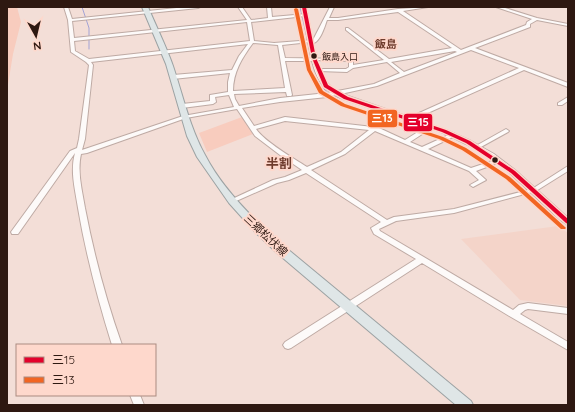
<svg xmlns="http://www.w3.org/2000/svg" width="575" height="412" font-family="Quicksand,'Noto Sans JP',sans-serif">
<style>
.built{fill:#f4d4c9}
.green{fill:#f8ccbe}
.lines{fill:none;stroke-linecap:round;stroke-linejoin:round}
.stream-far1{stroke:#a3a3d5;stroke-width:1}
.stream{stroke:#a3a3d5;stroke-width:1.5}
.minor-casing{stroke:#beaaa4;stroke-width:2}
.tertiary-casing{stroke:#beaaa4;stroke-width:2}
.primary-casing{stroke:#9ca2a3;stroke-width:2}
.minor{fill:#fdfaf9;fill-rule:evenodd}
.tertiary{fill:#fdfaf9;fill-rule:evenodd}
.primary{fill:#dfe6e7;fill-rule:evenodd}
.bus-1-casing{stroke:#fed8cc;stroke-width:3}
.bus-2-casing{stroke:#fed8cc;stroke-width:3}
.bus-1{fill:#e4002b;fill-rule:evenodd}
.bus-2{fill:#f26522;fill-rule:evenodd}
.bus-dot{fill:#2e1811;stroke:#fed8cc;stroke-width:1.5}
.labels{text-anchor:middle;dominant-baseline:central;stroke-width:4;stroke-linejoin:round;paint-order:stroke}
.far-bus-label{font-size:9px;fill:#2e1811;stroke:#fed8cc;text-anchor:start}
.far-quarter-label{font-size:11px;font-weight:bold;fill:#6e3b2c;stroke:#fed8cc}
.street-label{font-size:11px;fill:#2e1811;stroke:#fed8cc}
.quarter-label{font-size:13px;font-weight:bold;fill:#6e3b2c;stroke:#fed8cc}
.line-badge{stroke:#fed8cc;stroke-width:1.5}
.badge-label{font-size:11px;text-anchor:middle;font-weight:bold;fill:#fff}
</style>
<rect width="100%" height="100%" fill="#f3ded7"/>
<path class="built" d="M558,226L568,233V306L520,300L461,239Z"/>
<path class="green" d="M7,7H17L21,22L13,54L7,91Z
M242,117L253,134L207,152L199,133Z"/>
<g class="lines">
<path class="stream-far1" d="M82,7L89,28V49
M300,7L308,42
M318,77L321,86L328,93
M331,95L390,115
M394,116L426,127
M430,128L449,136
M475,149L488,158"/>
<path class="stream" d="M487,157L502,167"/>
<g class="minor-casing">
<path id="minor" d="M64,7H68L72,19L186,7H200L198,8L72,21L74,38L247,20L238,7H242L251,20L268,18L267,7H271L272,17L306,14L307,15L305,16L251,22L254,41L274,43L313,40L330,7H334L329,18H338L398,9L428,7L403,11L461,50L526,25L527,22L532,19L496,7H502L537,18L568,24V26L537,20L530,24V27L475,48L568,83V87L524,70L412,120H408V118L519,68L471,50L377,86L327,97L280,102L242,108L254,126L285,117L373,127L394,112L396,113V115L379,128L405,140L429,125H433V127L410,142L422,147L453,133L455,134V136L428,149L471,168L498,159L501,161L500,162L476,171L486,180L473,187L470,185L479,180L469,171L375,131L345,154L311,170L387,220L394,217L454,209L532,189L568,166V171L536,191L454,213L396,221L379,229L380,231L513,310L519,305L528,303L568,308V314L528,309L525,310L520,314L568,342V350L511,317L422,263L291,348L288,349L285,348L283,345L285,342L416,259L374,234L371,228L381,222L306,173L289,180L277,183L234,202H230L229,201L230,200L273,180L285,177L302,170L280,155L255,136L237,109L186,118L87,153L81,154C77,172 82,190 85,208C94,255 106,300 122,345H112C98,300 86,255 78,208C75,189 70,171 75,153L18,234H12L11,232L70,151L77,148L79,139L89,65L86,62L71,52L68,20ZM398,12L452,48L389,59L348,28H346V30L384,60L353,65V60L351,59L285,58L282,45L310,42V44C320,44 324,28 327,20H338ZM247,22L250,41L89,59L75,51L74,41ZM253,43L278,45L285,88L233,91C233,72 242,58 253,43ZM248,44L239,56L232,70L173,75L170,77L173,79L230,73L228,82V92L210,95V101L182,104L179,106L182,108L213,104L216,102L215,97L229,95L234,107L183,116L82,150L85,139L93,65L91,62ZM455,51L457,52L404,72L391,62ZM317,60L349,61V67L346,69H317V70L319,71L347,72L353,68L387,62L400,73L374,84L327,93L280,98L239,106L235,99L234,94L286,92L287,96H291L292,95L285,61H315ZM285,121L369,130L341,152L307,167C293,158 265,142 256,129Z
M568,97V101L562,105H558V103Z
M506,129L509,131L508,132L479,148H475L474,147Z
M130,395H140L144,405H134Z"/>
</g>
<g class="tertiary-casing">
<path id="tertiary" d="M302,7H306C311,28 314,70 329,85C334,91 341,93 348,96L446,130L471,141L494,154L515,170L568,218V225L560,220L510,173L489,157L466,144L442,132L343,99C337,96 330,93 325,88C309,72 307,29 302,7Z"/>
</g>
<g class="primary-casing">
<path id="primary" d="M142,7H148C156,26 166,46 173,66C183,96 190,128 205,155C223,190 256,222 285,247L471,401L473,405H456L277,253L256,233L229,203L197,157L187,136L166,64Z"/>
</g>
<use href="#minor" class="minor"/>
<use href="#tertiary" class="tertiary"/>
<use href="#primary" class="primary"/>
<g class="bus-1-casing">
<path id="bus-1" d="M302,7H306L316,58L328,85L348,97L446,130L470,141L515,171L568,219V224L566,223L511,173L466,143L442,132L344,99L324,87L312,58Z"/>
</g>
<g class="bus-2-casing">
<path id="bus-2" d="M296,8L298,9L311,70L323,91L345,104L443,137L466,148L510,177L565,227L566,228L565,229H561L506,179L462,150L439,139L341,106L319,93L307,70L294,9Z"/>
</g>
<use href="#bus-1" class="bus-1"/>
<use href="#bus-2" class="bus-2"/>
</g>
<g class="bus-dot">
<circle cx="314" cy="56" r="3.5"/>
<circle cx="495" cy="160" r="3.5"/>
</g>
<g class="labels">
<g class="far-bus-label">
<text x="322" y="56">飯島入口</text>
</g>
<g class="far-quarter-label">
<text x="386" y="44">飯島</text>
</g>
<g class="street-label">
<text transform="translate(266 235) rotate(43)">三郷松伏線</text>
</g>
<g class="quarter-label">
<text x="279" y="163">半割</text>
</g>
</g>
<g class="line-badge">
<rect x="367" y="109" width="31" height="19" rx="4" fill="#f26522"/>
<rect x="403" y="113" width="30" height="19" rx="4" fill="#e4002b"/>
</g>
<g class="badge-label">
<text x="382" y="122">三13</text>
<text x="418" y="126">三15</text>
</g>
<rect width="575" height="412" fill="none" stroke="#2e1811" stroke-width="16"/>
<rect x="16" y="344" width="140" height="52" fill="#fed8cc" stroke="#ab8b81"/>
<rect x="24" y="357" width="20" height="6" fill="#e4002b" stroke="#ab8b81"/>
<text x="52" y="364" font-size="12" fill="#2e1811">三15</text>
<rect x="24" y="377" width="20" height="6" fill="#f26522" stroke="#ab8b81"/>
<text x="52" y="384" font-size="12" fill="#2e1811">三13</text>
<g transform="translate(36 36) rotate(172)" stroke="#fed8cc" stroke-width="3" paint-order="stroke">
<path d="M0-3L7 15L0 10L-7 15Z" fill="#2e1811"/>
<text y="-6" font-size="11" font-weight="bold" text-anchor="middle" fill="#2e1811">N</text>
</g>
</svg>
